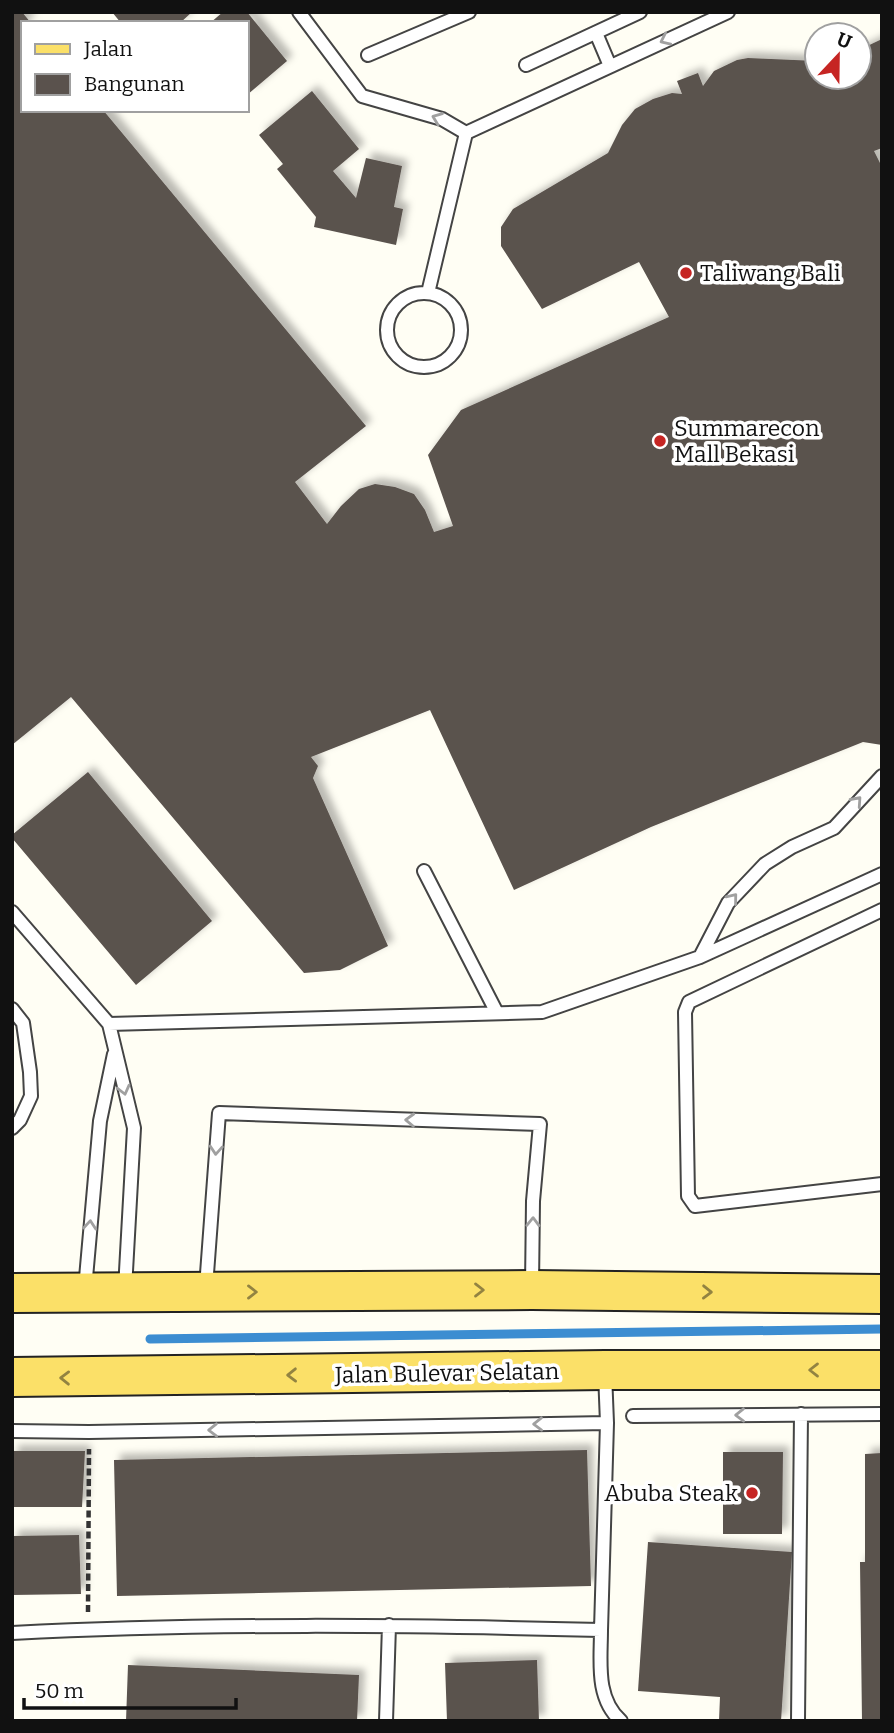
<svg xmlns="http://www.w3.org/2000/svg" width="894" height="1733" font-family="Bitter,serif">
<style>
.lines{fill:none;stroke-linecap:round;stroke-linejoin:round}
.stream{stroke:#3c8dd1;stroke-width:9}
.building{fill:#5a524d;filter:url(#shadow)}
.service-casing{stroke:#444;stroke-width:16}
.primary-casing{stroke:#222;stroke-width:42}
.path{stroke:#333;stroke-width:4.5;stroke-dasharray:7 3.5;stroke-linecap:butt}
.service{stroke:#fff;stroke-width:12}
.primary{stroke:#fbe068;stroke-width:38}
.oneway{stroke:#a0a0a0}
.oneway2{stroke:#928341}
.poi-dot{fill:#c62523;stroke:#fff;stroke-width:2.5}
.labels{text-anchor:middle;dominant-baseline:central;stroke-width:7;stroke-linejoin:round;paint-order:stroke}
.poi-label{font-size:23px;fill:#111;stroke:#fff;text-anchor:start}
.street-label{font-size:23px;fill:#111;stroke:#fff}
</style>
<defs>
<filter id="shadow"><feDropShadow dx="6" dy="-6" stdDeviation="3.5" flood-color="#0004"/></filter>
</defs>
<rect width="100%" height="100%" fill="#fffef4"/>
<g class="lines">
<path class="stream" d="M150,1339L882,1329"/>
</g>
<path class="building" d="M12,12H22L31,23H23V110H103L366,426L295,482L327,524L341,506L359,489L375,484L395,487L414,494L425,510L434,532L453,526L428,455L461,410L669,317L639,262L542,309L501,246V227L513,209L608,153L622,125L635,109L653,99L672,93L682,94L677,81L698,73L703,86L714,71L737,60L748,58L817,61V77H859V50L882,39V148L874,151L882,167V745L863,742L651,827L514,890L430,710L311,757L318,766L313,778L388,946L340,970L304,973L71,697L12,745Z
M112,12H192L180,23H121Z
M223,12H247L287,61L247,95V23H210Z
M312,91L359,149L333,171L356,198L366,158L402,166L394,207L403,209L396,245L314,227L316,217L277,169L283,164L259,135Z
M88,772L212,921L136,985L12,838V835Z
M587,1450L591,1586L117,1596L114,1460Z
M12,1451H85L82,1507H12Z
M723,1452H783L782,1534H723Z
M882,1453V1721H862L860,1562H865V1454Z
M79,1535L81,1594L12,1595V1536Z
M648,1542L792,1552L781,1721H719L720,1697L638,1691Z
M537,1660L539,1721H447L445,1663Z
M128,1665L359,1675L357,1721H126Z"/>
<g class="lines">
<g class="service-casing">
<path id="service" d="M299,12L362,96L442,119L466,133L728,12
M596,33L610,66
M368,55L469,12
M526,65L640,12
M387 330a37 37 0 1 1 74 0a37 37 0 1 1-74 0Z
M428,293L466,133
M424,871L497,1013
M882,910L689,1002L685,1012L688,1196L695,1206L882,1184
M12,912L109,1024L134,1128L125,1289
M700,957L728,903L765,864L792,847L834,828L882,776
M12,1009L23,1023L30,1072L31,1096L20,1120L12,1128
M109,1024L542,1012L700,957L882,874
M206,1287L219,1113L540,1124L533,1201L532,1286
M85,1289L100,1121L114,1054
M633,1416L882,1414
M12,1431L89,1432L607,1423
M601,1630C601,1661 595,1698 621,1721
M12,1633C208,1623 405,1625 601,1630L607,1423L605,1373
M386,1721L389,1625
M798,1721L801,1414"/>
</g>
<g class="primary-casing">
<path id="primary" d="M12,1293L532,1290L882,1294
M12,1377L605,1370H882"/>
</g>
<path class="path" d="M88,1612L89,1449"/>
<use href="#service" class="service"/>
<use href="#primary" class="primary"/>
</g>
<defs><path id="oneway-chevron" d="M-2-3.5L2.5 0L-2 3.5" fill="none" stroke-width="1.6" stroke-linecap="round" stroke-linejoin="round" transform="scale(1.75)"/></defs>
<g class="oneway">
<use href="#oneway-chevron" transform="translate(665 40) rotate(155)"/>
<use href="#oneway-chevron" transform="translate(437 118) rotate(-159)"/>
<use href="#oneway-chevron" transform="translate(857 801) rotate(-48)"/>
<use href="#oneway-chevron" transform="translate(733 898) rotate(-51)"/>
<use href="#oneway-chevron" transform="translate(124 1090) rotate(76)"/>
<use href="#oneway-chevron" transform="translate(410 1120) rotate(-178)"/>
<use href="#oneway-chevron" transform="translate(216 1150) rotate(94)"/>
<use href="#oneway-chevron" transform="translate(533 1222) rotate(-89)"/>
<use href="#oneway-chevron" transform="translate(90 1225) rotate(-85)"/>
<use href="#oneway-chevron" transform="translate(740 1415) rotate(179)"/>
<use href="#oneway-chevron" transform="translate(538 1424) rotate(179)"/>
<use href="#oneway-chevron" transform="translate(213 1430) rotate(179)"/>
</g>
<g class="oneway2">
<use href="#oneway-chevron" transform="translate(479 1290)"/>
<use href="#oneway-chevron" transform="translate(252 1292)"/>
<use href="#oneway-chevron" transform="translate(707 1292) rotate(1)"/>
<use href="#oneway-chevron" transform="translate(814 1370) rotate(180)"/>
<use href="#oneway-chevron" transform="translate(292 1375) rotate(179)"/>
<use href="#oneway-chevron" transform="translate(65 1378) rotate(-179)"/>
</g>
<g class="poi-dot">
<circle cx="686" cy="273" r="7"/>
<circle cx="660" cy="441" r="7"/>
<circle cx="752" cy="1493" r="7"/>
</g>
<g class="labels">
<g class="poi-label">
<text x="700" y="273">Taliwang Bali</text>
<text x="674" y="428">Summarecon<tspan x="674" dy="26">Mall Bekasi</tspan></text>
<text x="738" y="1493" text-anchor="end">Abuba Steak</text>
</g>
<g class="street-label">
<text transform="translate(447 1373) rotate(-1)">Jalan Bulevar Selatan</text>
</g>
</g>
<rect width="894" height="1733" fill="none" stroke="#111111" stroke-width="28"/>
<rect x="21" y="21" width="228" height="91" fill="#ffffff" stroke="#a0a0a0" stroke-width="2"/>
<rect x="35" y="44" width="35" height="10" fill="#fbe068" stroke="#a0a0a0" stroke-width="2"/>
<text x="84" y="56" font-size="21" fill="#111111">Jalan</text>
<rect x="35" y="74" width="35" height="21" fill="#5a524d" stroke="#a0a0a0" stroke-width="2"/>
<text x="84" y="91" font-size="21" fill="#111111">Bangunan</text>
<g transform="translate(838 56) rotate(22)"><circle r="33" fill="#ffffff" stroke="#a0a0a0" stroke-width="2"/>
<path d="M0-5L12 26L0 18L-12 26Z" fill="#c62523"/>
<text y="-10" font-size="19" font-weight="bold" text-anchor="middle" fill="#111111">U</text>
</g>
<path d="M24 1698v10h212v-10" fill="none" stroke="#111111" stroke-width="3.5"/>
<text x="35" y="1698" font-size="21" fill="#111111" stroke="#ffffff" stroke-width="5" paint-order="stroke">50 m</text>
</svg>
